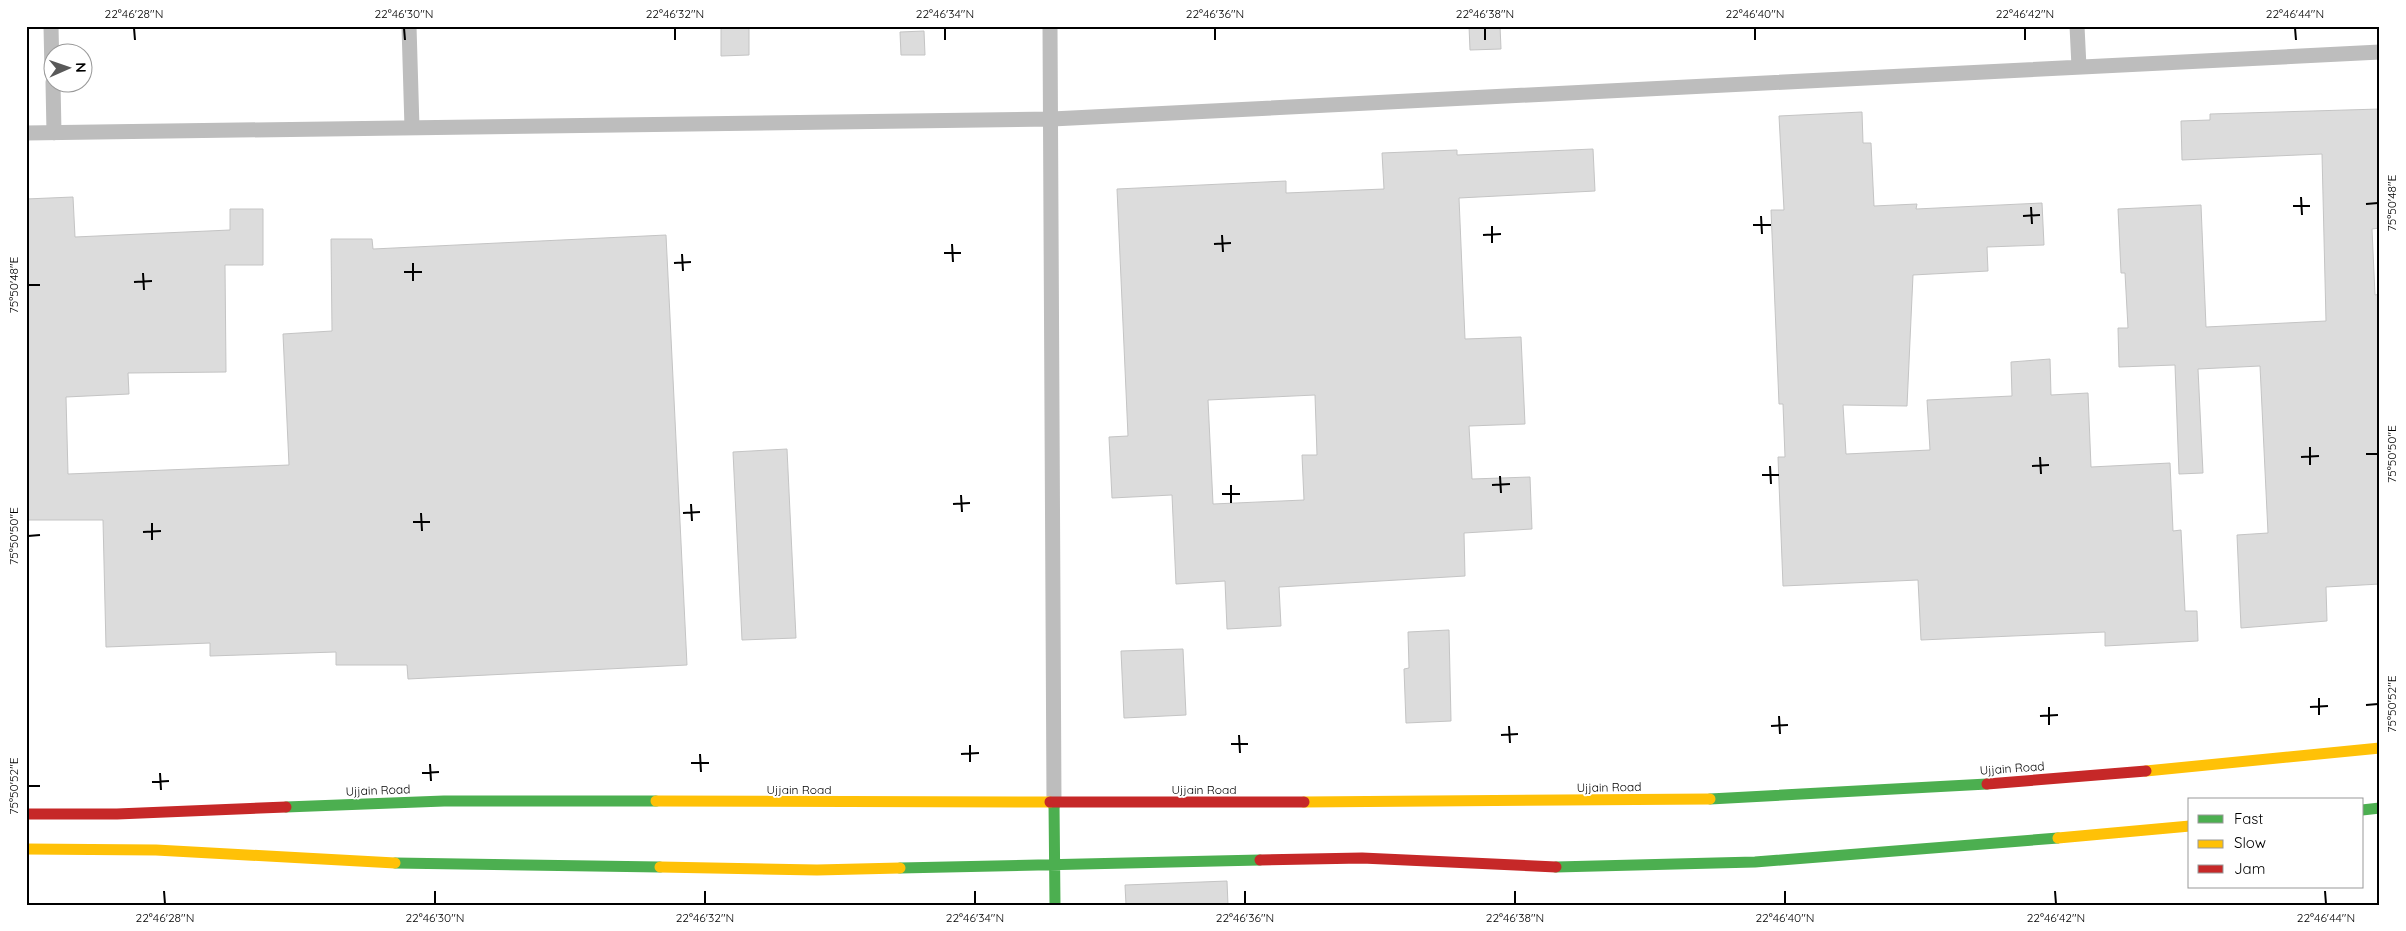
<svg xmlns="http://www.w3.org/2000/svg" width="2406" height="931" font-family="Quicksand,sans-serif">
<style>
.building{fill:#dcdcdc;stroke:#c4c4c4;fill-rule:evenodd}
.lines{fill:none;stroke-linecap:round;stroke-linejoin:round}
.lane{stroke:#bdbdbd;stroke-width:15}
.fast{stroke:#4caf50;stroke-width:11}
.slow{stroke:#ffc107;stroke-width:11}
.jam{stroke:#c62828;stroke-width:11}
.ticks{fill:none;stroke:#000;stroke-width:2}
.labels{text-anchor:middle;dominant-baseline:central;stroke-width:4;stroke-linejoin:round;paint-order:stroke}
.street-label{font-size:12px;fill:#000;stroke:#fff}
.neatline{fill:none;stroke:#000;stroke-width:2}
.ticks-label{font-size:12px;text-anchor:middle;fill:#000}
</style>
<rect width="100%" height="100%" fill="#fff"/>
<path class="building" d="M721,26H749V55L721,56Z
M1469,26H1500L1501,49L1470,50Z
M924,31L925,55H901L900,32Z
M2380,109V228L2372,229L2375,295L2380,294V584L2326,587L2327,621L2241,628L2237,535L2268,533L2260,366L2198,369L2203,473L2179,474L2175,365L2119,367L2118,328H2128L2125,273H2121L2118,209L2201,205L2206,327L2326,321L2322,154L2182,160L2181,121L2210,120V114Z
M1862,112L1863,143H1871L1874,206L1917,204L1916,209L2042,203L2044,245L1987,247L1988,271L1913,275L1907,406L1843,405L1846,454L1930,450L1927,400L2012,396L2011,362L2050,359L2051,395L2088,393L2091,467L2170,463L2173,531L2181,530L2185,611H2197L2198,641L2105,646V632L1921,640L1918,580L1783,586L1778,457H1785L1783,404H1779L1771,210H1784L1779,116Z
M1593,149L1595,191L1459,198L1465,339L1521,337L1525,424L1469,426L1472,479L1530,477L1532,529L1464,533L1465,576L1279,587L1281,626L1227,629L1225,581L1176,584L1172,495L1112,498L1109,437L1128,436L1117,189L1286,181V193L1384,189L1382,153L1457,150V155ZM1315,395L1317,455H1302L1304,500L1213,504L1208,400Z
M73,197L75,237L230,230V209H263V265H225L226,372L128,373L129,394L66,397L68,474L289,465L283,334L332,331L331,239H372L373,249L666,235L687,665L408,679L407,665H336V652L210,656V643L106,647L103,520H26V199Z
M787,449L796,638L742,640L733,452Z
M1449,630L1451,721L1406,723L1404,669L1409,668L1408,632Z
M1183,649L1186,715L1124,718L1121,651Z
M1227,881L1228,905H1126L1125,885Z"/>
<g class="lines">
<path class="lane" d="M51,26L52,73
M409,26L412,128
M1050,26L1054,803
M2077,26L2079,67
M53,82L54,133
M26,133L1052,119L2380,52"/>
<path class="fast" d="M1710,799L1987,784
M1054,803L1055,905
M286,807L444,801H656
M2362,810L2380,808
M395,863L660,867
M1556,867L1755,862L2058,838
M900,868L1260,860"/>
<path class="slow" d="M2146,771L2380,748
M656,801L1050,802
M1304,802L1710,799
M2058,838L2190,826
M26,849L156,850L395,863
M660,867L817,870L900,868"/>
<path class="jam" d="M1987,784L2146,771
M1050,802H1304
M26,814H117L286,807
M1260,860L1362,858L1556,867"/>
</g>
<path class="ticks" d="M134,28L135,40M404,28L405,40M675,28V40M945,28V40M1215,28V40M1485,28V40M1755,28V40M2025,28V40M2295,28L2296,40M2301,197L2302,215M2366,204L2378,203M2293,206H2310M2031,207L2032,224M1761,216L1762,234M2023,216L2040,215M1753,225H1771M1492,226V243M1222,235L1223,252M1483,235L1501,234M952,244L953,262M1214,244L1231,243M944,253H961M682,254L683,271M413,263V281M674,263L691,262M404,272H422M143,273L144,290M134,282L152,281M28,285H40M2310,447V465M2366,454H2378M2040,457L2041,474M2301,457L2319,456M1770,466L1771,484M2032,466L2049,465M1762,475H1779M1500,476L1501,493M1231,485V503M1492,485L1510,484M1222,494H1240M961,495L962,512M691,504L692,521M953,504L970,503M421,513L422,531M683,513L700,512M413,522H430M152,523V540M143,532L161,531M28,536L40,535M2319,698V715M2366,705L2378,704M2049,707V725M2310,707L2328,706M1779,716L1780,734M2040,716L2058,715M1509,726L1510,743M1771,726L1788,725M1239,735L1240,753M1501,735L1518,734M1231,744H1248M970,745V762M700,754L701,772M961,754L979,753M691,763H709M430,764L431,781M160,773L161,790M422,773L439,772M152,782L169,781M28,786H40M164,891L165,904M435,891V904M705,891V904M975,891V904M1245,891V904M1515,891V904M1785,891V904M2055,891L2056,904M2325,891L2326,904"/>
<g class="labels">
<g class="street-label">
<text transform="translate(2012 768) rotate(-4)">Ujjain Road</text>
<text transform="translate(1609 787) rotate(-1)">Ujjain Road</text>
<text x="799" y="789">Ujjain Road</text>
<text x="1204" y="789">Ujjain Road</text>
<text transform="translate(378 790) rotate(-2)">Ujjain Road</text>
</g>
</g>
<rect width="2406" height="931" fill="none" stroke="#ffffff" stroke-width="55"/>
<rect x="2188" y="798" width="175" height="90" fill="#ffffff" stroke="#999999"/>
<rect x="2198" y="815" width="25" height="8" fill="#4caf50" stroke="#999999"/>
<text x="2234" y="824" font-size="15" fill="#000000">Fast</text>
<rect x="2198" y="840" width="25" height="8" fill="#ffc107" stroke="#999999"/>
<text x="2234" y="848" font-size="15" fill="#000000">Slow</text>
<rect x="2198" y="865" width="25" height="8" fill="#c62828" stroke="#999999"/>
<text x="2234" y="874" font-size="15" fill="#000000">Jam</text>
<g transform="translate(68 68) rotate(88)"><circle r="24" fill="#ffffff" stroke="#999999"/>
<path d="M0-4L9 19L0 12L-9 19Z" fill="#595959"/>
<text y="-8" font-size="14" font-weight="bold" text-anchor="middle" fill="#000000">N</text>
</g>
<rect x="28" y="28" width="2350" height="876" class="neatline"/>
<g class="ticks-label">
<text x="134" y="18">22°46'28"N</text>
<text x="404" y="18">22°46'30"N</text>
<text x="675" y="18">22°46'32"N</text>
<text x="945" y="18">22°46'34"N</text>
<text x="1215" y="18">22°46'36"N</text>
<text x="1485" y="18">22°46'38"N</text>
<text x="1755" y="18">22°46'40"N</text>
<text x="2025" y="18">22°46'42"N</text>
<text x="2295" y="18">22°46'44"N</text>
<text transform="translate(2392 203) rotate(-90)" y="4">75°50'48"E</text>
<text transform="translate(14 285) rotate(-90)" y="4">75°50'48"E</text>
<text transform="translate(2392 454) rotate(-90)" y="4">75°50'50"E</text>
<text transform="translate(14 536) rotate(-90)" y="4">75°50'50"E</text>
<text transform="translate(2392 704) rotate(-90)" y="4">75°50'52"E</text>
<text transform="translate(14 786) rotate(-90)" y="4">75°50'52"E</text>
<text x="165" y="922">22°46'28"N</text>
<text x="435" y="922">22°46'30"N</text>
<text x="705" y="922">22°46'32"N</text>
<text x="975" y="922">22°46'34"N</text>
<text x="1245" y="922">22°46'36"N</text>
<text x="1515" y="922">22°46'38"N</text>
<text x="1785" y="922">22°46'40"N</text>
<text x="2056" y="922">22°46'42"N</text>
<text x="2326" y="922">22°46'44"N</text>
</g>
</svg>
